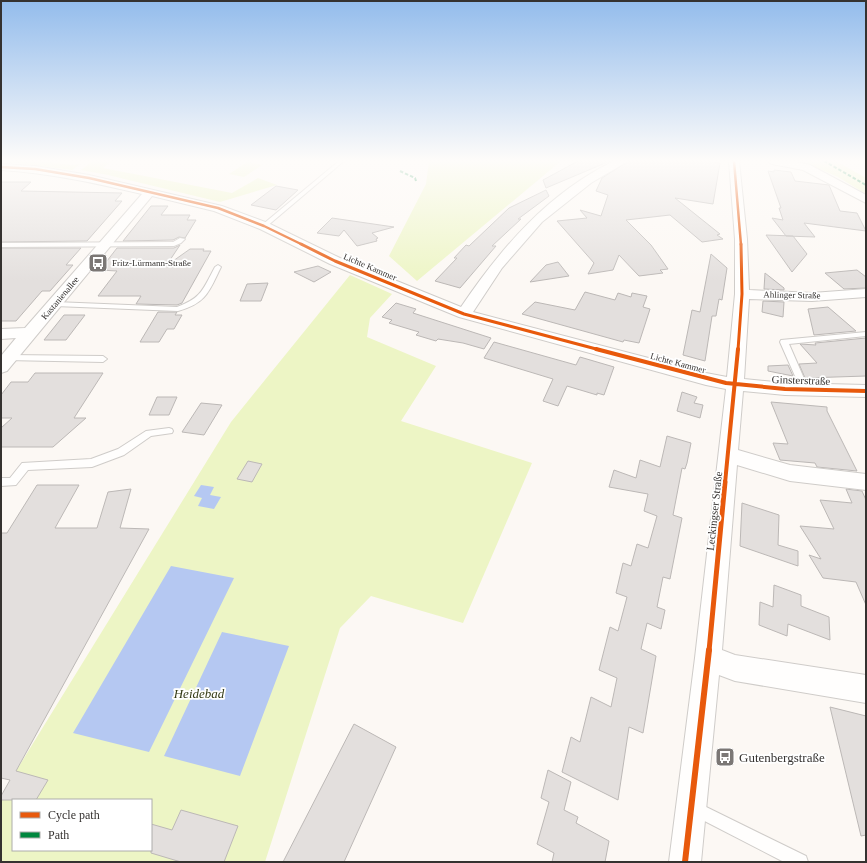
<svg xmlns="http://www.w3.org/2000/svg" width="867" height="863" font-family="Georgia,serif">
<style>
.green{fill:#edf5c5;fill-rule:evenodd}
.water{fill:#b5c8f2}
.building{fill:#e3dfdd;stroke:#bcb8b6}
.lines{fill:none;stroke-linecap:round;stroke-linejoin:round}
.lane-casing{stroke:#cfccc9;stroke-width:2}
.street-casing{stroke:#cfccc9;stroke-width:2}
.lane{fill:#fffefd;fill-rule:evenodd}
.street{fill:#fffefd;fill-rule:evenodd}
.quiet{stroke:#00873e;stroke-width:2;stroke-dasharray:3.5 2;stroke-linecap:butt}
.cycleway-far4-casing{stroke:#fff;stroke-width:4}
.cycleway-far3-casing{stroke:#fff;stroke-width:5}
.cycleway-far2-casing{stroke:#fff;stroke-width:6}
.cycleway-far1-casing{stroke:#fff;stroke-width:8}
.cycleway-casing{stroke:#fff;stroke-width:8}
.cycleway-far4{stroke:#e8590c;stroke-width:2.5}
.cycleway-far3{stroke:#e8590c;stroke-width:3}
.cycleway-far2{stroke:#e8590c;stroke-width:4}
.cycleway-far1{stroke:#e8590c;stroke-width:5}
.cycleway{stroke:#e8590c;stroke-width:6}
.labels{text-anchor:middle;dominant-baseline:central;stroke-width:3.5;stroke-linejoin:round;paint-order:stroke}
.far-poi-label{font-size:9px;fill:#353230;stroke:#fff;text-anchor:start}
.far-street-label{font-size:9px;fill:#353230;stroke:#fff}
.street-label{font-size:11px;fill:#353230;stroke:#fff}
.near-park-label{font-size:13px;font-style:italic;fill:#333a14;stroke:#fff}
.near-poi-label{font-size:13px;fill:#353230;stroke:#fff;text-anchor:start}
</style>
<rect width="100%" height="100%" fill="#fcf8f4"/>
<path class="green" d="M1,161H35L73,165L80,164L72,170Z
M93,161H112L103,168L232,193L258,178L277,185L220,202L108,175L81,170Z
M429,161H561L417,281L389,256L426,184Z
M807,161H836L866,178V194L838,177L808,164Z
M247,162L262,165L244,177L229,174Z
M350,275L392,294L370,318L367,337L436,366L401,421L532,463L463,623L371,596L340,628L265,862H1V796L16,771L231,422ZM13,800H151V850H13Z"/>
<path class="water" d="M201,485L214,487L210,495L221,497L214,509L198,506L202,498L194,496Z
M171,566L234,578L149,752L73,733Z
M222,632L289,646L240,776L164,756Z"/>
<path class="building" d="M578,161H610L546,188L543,180Z
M629,161H706L720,163L713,204L675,198L720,234L717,235L723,239L702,242L670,215L626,220L651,245L668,269L660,270L663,273L639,276L619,255L613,270L588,274L594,263L557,221L587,218L580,210L601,216L608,195L596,191L602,178Z
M774,170L791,172L795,181L829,185L840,211L857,213L866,231L804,223L815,237L786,236L772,218L783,220L779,208H781L768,171L774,172Z
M1,182H31L21,191L122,193L115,201H122L87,241L1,242Z
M276,186L298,190L276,210L251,205Z
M546,190L549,196L518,219H521L492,246H496L460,288L435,281L457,258H454L466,245L469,246L509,208Z
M151,206H168L161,215H190L187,220H196L185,238L179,237L173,240L123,241Z
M332,218L394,227L372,233L378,238L376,239L377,241L357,246L344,230L339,236L317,233Z
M766,235L793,236L807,254L792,272Z
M180,245L166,266L190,249H204L203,251H211L182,303L177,305L136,304L141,296H98L117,271L100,270L117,248H174Z
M1,248H81L66,265H73L50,291H42L16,321H1Z
M711,254L727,268L722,300L719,299L716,316H712L705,361L683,355L692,310L700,312Z
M558,262L569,276L530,282L546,265Z
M318,266L331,272L314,282L294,272Z
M857,270L866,277V288L844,289L825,273Z
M765,273L784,288V290L764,289Z
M268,283L261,301H240L247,284Z
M585,292L615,300L618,293L631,297L632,293L647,296L643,307L650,309L639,343L624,340L623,342L522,314L535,302L575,310Z
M763,301L784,302L783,317L762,312Z
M396,303L416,309L413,313L491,338L484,349L463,343L438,339L436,341L416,335L419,332L389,323L392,320L382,317Z
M828,307L856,331L814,335L808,309Z
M158,312H177L175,315H182L174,329H167L159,342H140Z
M64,315H85L66,340H44Z
M866,338V376L805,378L799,364L817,363L800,344L816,345L815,343Z
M494,342L576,365L580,357L614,367L604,395L597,393V395L567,386L558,406L543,401L553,379L484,358Z
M788,365L793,376L768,371V366Z
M35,373H103L74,418H86L53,447H1V428L12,418H1V395L11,382H28Z
M682,392L697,397L694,403L703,405L700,418L677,411Z
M157,397H177L169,415H149Z
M771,402L827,407V411L857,471L817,467L815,463L780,460L773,443L788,444Z
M201,403L222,405L204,435L182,432Z
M667,436L691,443L687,463L685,469L682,468L673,515L682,518L670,579L663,577L657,607L665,610L661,629L647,623L641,649L656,656L643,733L629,727L618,800L562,772L571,737L580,742L591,697L611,707L617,678L599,670L610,627L618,631L627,597L616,593L623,563L631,566L637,544L648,548L657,516L644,511L648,494L609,487L614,470L636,478L640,460L660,467Z
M248,461L262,464L252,482L237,479Z
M37,485H79L55,528H97L108,492L131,489L120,528L149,529L16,771L48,780L36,800H1V796L10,780L1,778V533H7Z
M846,489L862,491L866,500V605L856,582L823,578L809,555L821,559L800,526L834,529L820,500L852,503Z
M742,503L779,515L778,545L798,551V566L740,546Z
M774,585L801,595V606L829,617L830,640L788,624L787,636L759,625L760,602L773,607Z
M830,707L866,716V835L861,836Z
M354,724L396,747L344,862H283Z
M548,770L571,782L564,810L578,817L576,823L609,841L605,862H552L554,853L537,844L549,802L541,798Z
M181,810L238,826L224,862H181L151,853V824L172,830Z"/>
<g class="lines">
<g class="lane-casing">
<path id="lane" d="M339,161H344L266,227H262V225Z
M180,238L185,239L181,243L174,246L1,247V243L173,242Z
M218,265L221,267C209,291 207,303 178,311L55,306L51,304L55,302L177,307C202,298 203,289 215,267Z
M866,332V336L789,344L809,390L805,393L802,392L780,342L781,340Z
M9,355L103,356L107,359L103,362L6,360L5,358L6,356Z
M169,428L172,429L173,431L172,433L151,436L124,455L92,467L28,470L16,485L1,486V478H10L22,463L91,459L118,449L146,431Z
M696,802L806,856L808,862H784L691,814L689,809L691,804Z"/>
</g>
<g class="street-casing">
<path id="street" d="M614,161H628L591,183L542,222L502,268L473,312L706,373L727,377L735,294V239L729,161H739L747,239L749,290L812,293L866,289V297L812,301L749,299L744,379L785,383L866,385V397L785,395L743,391L738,450L790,465L866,474V490L790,481L737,465L722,650L735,655L866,675V703L735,681L719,675L701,862H669L695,658L726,389L706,385L459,317L330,264L260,229L214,211L152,196L7,371L1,373V356L16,338L1,339V329L25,328L142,194C95,183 49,173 1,170V164L35,166L89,175L222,206L268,223L340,258L461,307C501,248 548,193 614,161Z
M767,161H792L810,165L866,195V203L803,170L772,164Z"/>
</g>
<use href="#lane" class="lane"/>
<use href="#street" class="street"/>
<path class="quiet" d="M824,161L866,185
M400,171L415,178L416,181"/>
<g class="cycleway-far4-casing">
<path id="cycleway-far4" d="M734,161L741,245
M1,167L35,169L89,178L218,208L264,226L303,245"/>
</g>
<g class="cycleway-far3-casing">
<path id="cycleway-far3" d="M301,244L335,261L464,314L600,350
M738,350L742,294L741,244"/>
</g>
<g class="cycleway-far2-casing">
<path id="cycleway-far2" d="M596,349L726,383L785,389L866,391
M725,483L738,349"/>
</g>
<g class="cycleway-far1-casing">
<path id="cycleway-far1" d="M709,651L725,482"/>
</g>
<g class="cycleway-casing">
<path id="cycleway" d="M685,862L709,650"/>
</g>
<use href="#cycleway-far4" class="cycleway-far4"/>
<use href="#cycleway-far3" class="cycleway-far3"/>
<use href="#cycleway-far2" class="cycleway-far2"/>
<use href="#cycleway-far1" class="cycleway-far1"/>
<use href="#cycleway" class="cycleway"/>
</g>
<linearGradient id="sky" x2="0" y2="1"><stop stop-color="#93bcec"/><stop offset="0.57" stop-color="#fefcfa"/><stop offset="1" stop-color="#fefcfa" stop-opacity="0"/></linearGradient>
<rect width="867" height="282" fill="url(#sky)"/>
<defs>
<g id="bus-square" transform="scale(1)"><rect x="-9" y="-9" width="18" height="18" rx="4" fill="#7b7775" stroke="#fff"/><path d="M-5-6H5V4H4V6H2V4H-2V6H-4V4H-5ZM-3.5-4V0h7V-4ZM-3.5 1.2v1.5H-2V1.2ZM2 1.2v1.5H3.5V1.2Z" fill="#fff"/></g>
</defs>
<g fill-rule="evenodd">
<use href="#bus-square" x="98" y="263"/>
<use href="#bus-square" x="725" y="757"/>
</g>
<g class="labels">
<g class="far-poi-label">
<text x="112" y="263">Fritz-Lürmann-Straße</text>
</g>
<g class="far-street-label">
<text transform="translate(370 267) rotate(23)">Lichte Kammer</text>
<text transform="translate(792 295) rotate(1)">Ahlinger Straße</text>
<text transform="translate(60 298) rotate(-50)">Kastanienallee</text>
<text transform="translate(678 363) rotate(15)">Lichte Kammer</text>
</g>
<g class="street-label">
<text transform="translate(801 380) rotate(2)">Ginsterstraße</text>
<text transform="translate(714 511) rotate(-84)">Leckingser Straße</text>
</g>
<g class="near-park-label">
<text x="199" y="693">Heidebad</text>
</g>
<g class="near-poi-label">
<text x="739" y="757">Gutenbergstraße</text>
</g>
</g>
<rect width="867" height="863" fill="none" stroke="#353230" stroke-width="4"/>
<rect x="12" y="799" width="140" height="52" fill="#ffffff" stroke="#aeadac"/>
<rect x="20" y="812" width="20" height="6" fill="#e8590c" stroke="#aeadac"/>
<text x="48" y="819" font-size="12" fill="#353230">Cycle path</text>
<rect x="20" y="832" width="20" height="6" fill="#00873e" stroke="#aeadac"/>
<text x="48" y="839" font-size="12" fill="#353230">Path</text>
</svg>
